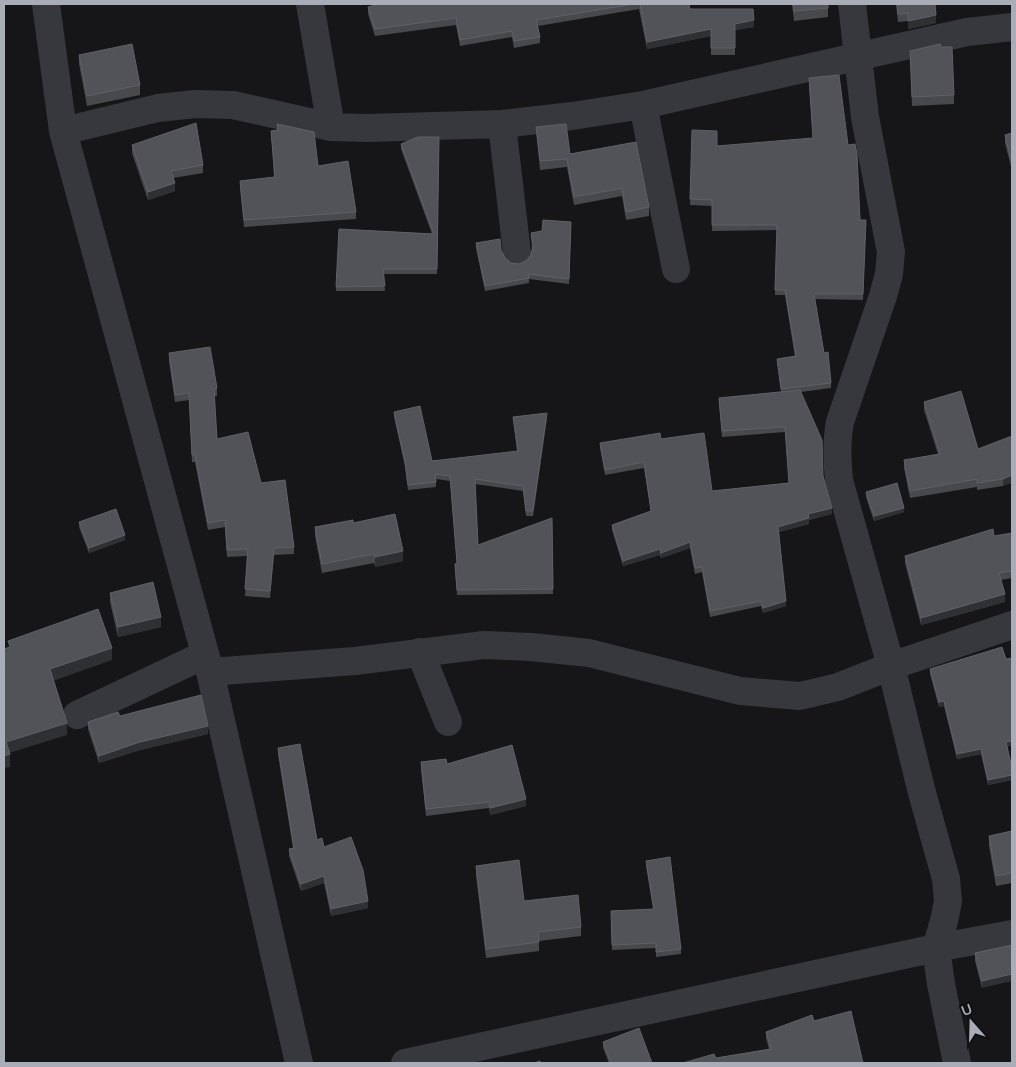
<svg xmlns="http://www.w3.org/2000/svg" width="1016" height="1067" font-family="'Nunito Sans',sans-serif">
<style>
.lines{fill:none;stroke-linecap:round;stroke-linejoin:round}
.minor{stroke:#37383d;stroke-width:28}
.wall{fill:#47494d}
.shaded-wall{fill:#2f3033}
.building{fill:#525359;stroke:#5f6168}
</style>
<rect width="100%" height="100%" fill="#161618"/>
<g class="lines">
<path class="minor" d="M46,4L63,131L210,672L299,1063
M310,4L331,127
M852,4L865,117L891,252L889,274L883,296L840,422C836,442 837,460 839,480L891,666L921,789L946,879L948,901L944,921L936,948L941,984L957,1063
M643,105L676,269
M502,124L517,253
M63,131L158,108L195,104L233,105L331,127L367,128L502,124L572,116L643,105L967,32L1012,27
M420,652L448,722
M210,672L355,661L484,645L531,647L589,653L740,691L800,696L838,687L891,666L1012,625
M77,715L204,655
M405,1063L936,948L1012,934"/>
</g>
<path class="wall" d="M379,4H689L690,9L754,27L735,30V55H711V36L647,49L639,9L538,26L540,37V43L514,48L512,37L460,46L456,25L375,36L368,14V7Z
M792,4H828V17L794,21Z
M896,4H935L936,23L908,29V21L898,22Z
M910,51L954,95V104L912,106Z
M79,55L140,85V95L87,106L79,64Z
M809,84L848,145L860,220H866L863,300L815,299L824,353L831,383V388L801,392L823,476L832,514L809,520V524L779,532L786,606L763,613L761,606L710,617L702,572L695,574L690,548L661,558L660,555L623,566L612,530V525L651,511L644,468L605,475L600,448V443L661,439L712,491L789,483L785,432L722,437L719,403V398L781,392L777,359L795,357L785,295H775L777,230L712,231V206L690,205L692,130L717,146L813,138Z
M277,124L318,166L356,212V219L244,227L240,188V181L274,177L271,131L277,130Z
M536,127L570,154L636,142L649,207V216L626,220L622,196L574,205L567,167L540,170Z
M1012,133V171L1005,143V135Z
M439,137L437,274H383L385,291H336L339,229L432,234L401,149V144Z
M132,145L203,165V173L173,178L175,191L148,200L132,153Z
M571,222L569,284L529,279V283L485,291L476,248V243L501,250L505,258L511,263L519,264L527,260L531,255L532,248L531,233L542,231Z
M169,353L217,388V396H214L217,439L261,483L294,547V554L274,555L270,598L245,596L247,556L227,557L225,527L208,530L195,462H192L189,400L175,402L169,361Z
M924,402L978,449L1012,436L1003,486L977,490V487L910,498L904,468V460L938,454L924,410Z
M394,412L432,461L517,452L513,417L547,418L533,516H526L523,491L475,484L478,545L552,518L553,594L457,595L455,568V564L457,563L450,481L436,479V487L408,490L405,466L394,417Z
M866,492L904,512L874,521L866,497Z
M79,522L125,540L89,553L79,527Z
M353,523L403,561L375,567L374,563L322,573L315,536V527Z
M1012,533V578L1001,580L1005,602L921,625L905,563V556L994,536Z
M110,593L161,627L118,637L110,602Z
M1012,658V745L1007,747L1012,768V780L988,785L981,754L957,759L944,706L939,707L930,674V669Z
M120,716L208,734L140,750L99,763L88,729V722Z
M278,748L317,840L324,847L368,908L331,916L324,883L301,891L289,856V849L293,848L278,755Z
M421,762L447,764L526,806L490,815L489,808L426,816L421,769Z
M1012,831V883L996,886L989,846V836Z
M646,861L681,949V954L656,957V948L612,950L611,911L653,909L646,866Z
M476,866L524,901L581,927V936L539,941V951L486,958L476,875Z
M1012,945L982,988L975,961V953Z
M814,1021L863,1063L716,1058L769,1049L766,1038V1032Z
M603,1042L652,1063H609L603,1048Z"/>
<path class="shaded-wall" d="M936,15V23L908,29V21Z
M754,20V27L735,30V55V24Z
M711,29V36L647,49V42Z
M175,183V191L148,200V192Z
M547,413V418L533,516V511Z
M1012,475V483L1003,486V479Z
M832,508V514L809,520V524L778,532V527L808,514Z
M904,508V512L874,521V516Z
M125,535V540L89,553V548Z
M690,542V548L661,558V553Z
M274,548V555L270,598V591Z
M660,549V555L623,566V561Z
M403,551V561L375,567V557Z
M1005,594V602L921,625V618Z
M786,601V606L763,613V608Z
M161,617V627L118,637V627Z
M112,648V660L50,682V669Z
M944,701V706L939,707V702Z
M67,723V735L6,754V742Z
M208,726V734L140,750L99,763V756L140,742Z
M1012,741V745L1006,747V742Z
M981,749V754L957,759V754Z
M10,754V767L4,768V756Z
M1012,775V780L988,785V780Z
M526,799V806L490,815V808Z
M324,876V883L301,891V884Z
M368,901V908L331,916V909Z
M1012,974V981L982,988V981Z"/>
<path class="building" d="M379,4H634L536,20L540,37L514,41L512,31L460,40L456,18L375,29L368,7Z
M640,4H689L690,9H753L754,20L735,24V48H711V29L647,42Z
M793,4H828V8L794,11Z
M897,4H935L936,15L908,21V13L898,14Z
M132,44L140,85L87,96L79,55Z
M940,44L941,47H952L954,95L912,97L910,51Z
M839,75L848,145L855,144L857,154L860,220H866L863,294H814L824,353L828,352L831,383L781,389L777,359L796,356L785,290H775L777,225H712V200L690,199L692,130L717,131V146L813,138L809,78Z
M196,123L203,165L171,171L175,183L148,192L132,145Z
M277,124L314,132L318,166L348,161L356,212L244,220L240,181L275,177L271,131L278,130Z
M566,124L570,154L636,142L649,207L626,212L622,188L574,197L567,159L540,161L536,127Z
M1012,133V163L1005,135Z
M418,137H439L437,269H383L385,286L336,287L339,229L434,234L401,144Z
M543,220L571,222L569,279L528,274L529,278L485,286L476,243L500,239L501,250L505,258L511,263L519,264L527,260L531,255L533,246L531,233L542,231Z
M210,347L217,388L214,389L217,439L248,432L261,483L285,480L294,547L274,548L270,591L245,589L248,549L227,550L225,520L208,523L195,455H192L189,393L175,395L169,353Z
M800,390L822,440L823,476L832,508L808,514L809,518L778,527L786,601L763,608L761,601L710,611L702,567L695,568L690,542L661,553L660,549L623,561L612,525L651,511L644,462L605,470L600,443L660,433L661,439L704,433L712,491L789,483L785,427L722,431L719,398Z
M961,391L978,449L1012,436V475L1003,479L977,483V479L910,491L904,460L940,454L924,402Z
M420,406L432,461L518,451L513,417L547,413L533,511H526L523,486L475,479L478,545L552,518L553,589L457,590L455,564L457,563L450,476L435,474L436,482L408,485L405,462L394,412Z
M897,483L904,508L874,516L866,492Z
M116,509L125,535L89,548L79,522Z
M395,514L403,551L375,557L374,554L322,564L315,527L353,520V523Z
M993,529L994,536L1012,533V571L999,573L1005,594L921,618L905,556Z
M153,582L161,617L118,627L110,593Z
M98,609L112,648L50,669L67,723L6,742L10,754L4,756V671L5,670L4,667V649L10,647L8,641Z
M1002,647L1006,659L1012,658V741L1006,742L1012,768V775L988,780L981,749L957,754L944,701L939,702L930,669Z
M201,695L208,726L140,742L99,756L88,722L118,712L120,716Z
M300,744L317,840L322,838L324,847L351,837L363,870L368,901L331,909L324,876L301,884L289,849L294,848L278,748Z
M512,745L526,799L490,808L489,802L426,809L421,762L446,759L447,764Z
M1012,831V873L996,876L989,836Z
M670,857L681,949L656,952V943L612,945L611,911L654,909L646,861Z
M519,860L524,901L578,895L581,927L538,932L539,942L486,949L476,866Z
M1012,945V974L982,981L975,953Z
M851,1011L863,1063H683L714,1054L716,1058L771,1049L766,1032L812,1015L814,1021Z
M639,1028L652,1063H611L603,1042Z
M540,1061L541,1063H534Z"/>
<rect width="1016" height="1067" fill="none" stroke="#a8adb8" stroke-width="10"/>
<g transform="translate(971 1022) rotate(340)" stroke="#111113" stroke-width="4" paint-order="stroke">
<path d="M0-4L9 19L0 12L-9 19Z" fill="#a8adb8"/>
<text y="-8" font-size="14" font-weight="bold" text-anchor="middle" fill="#a8adb8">U</text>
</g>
</svg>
